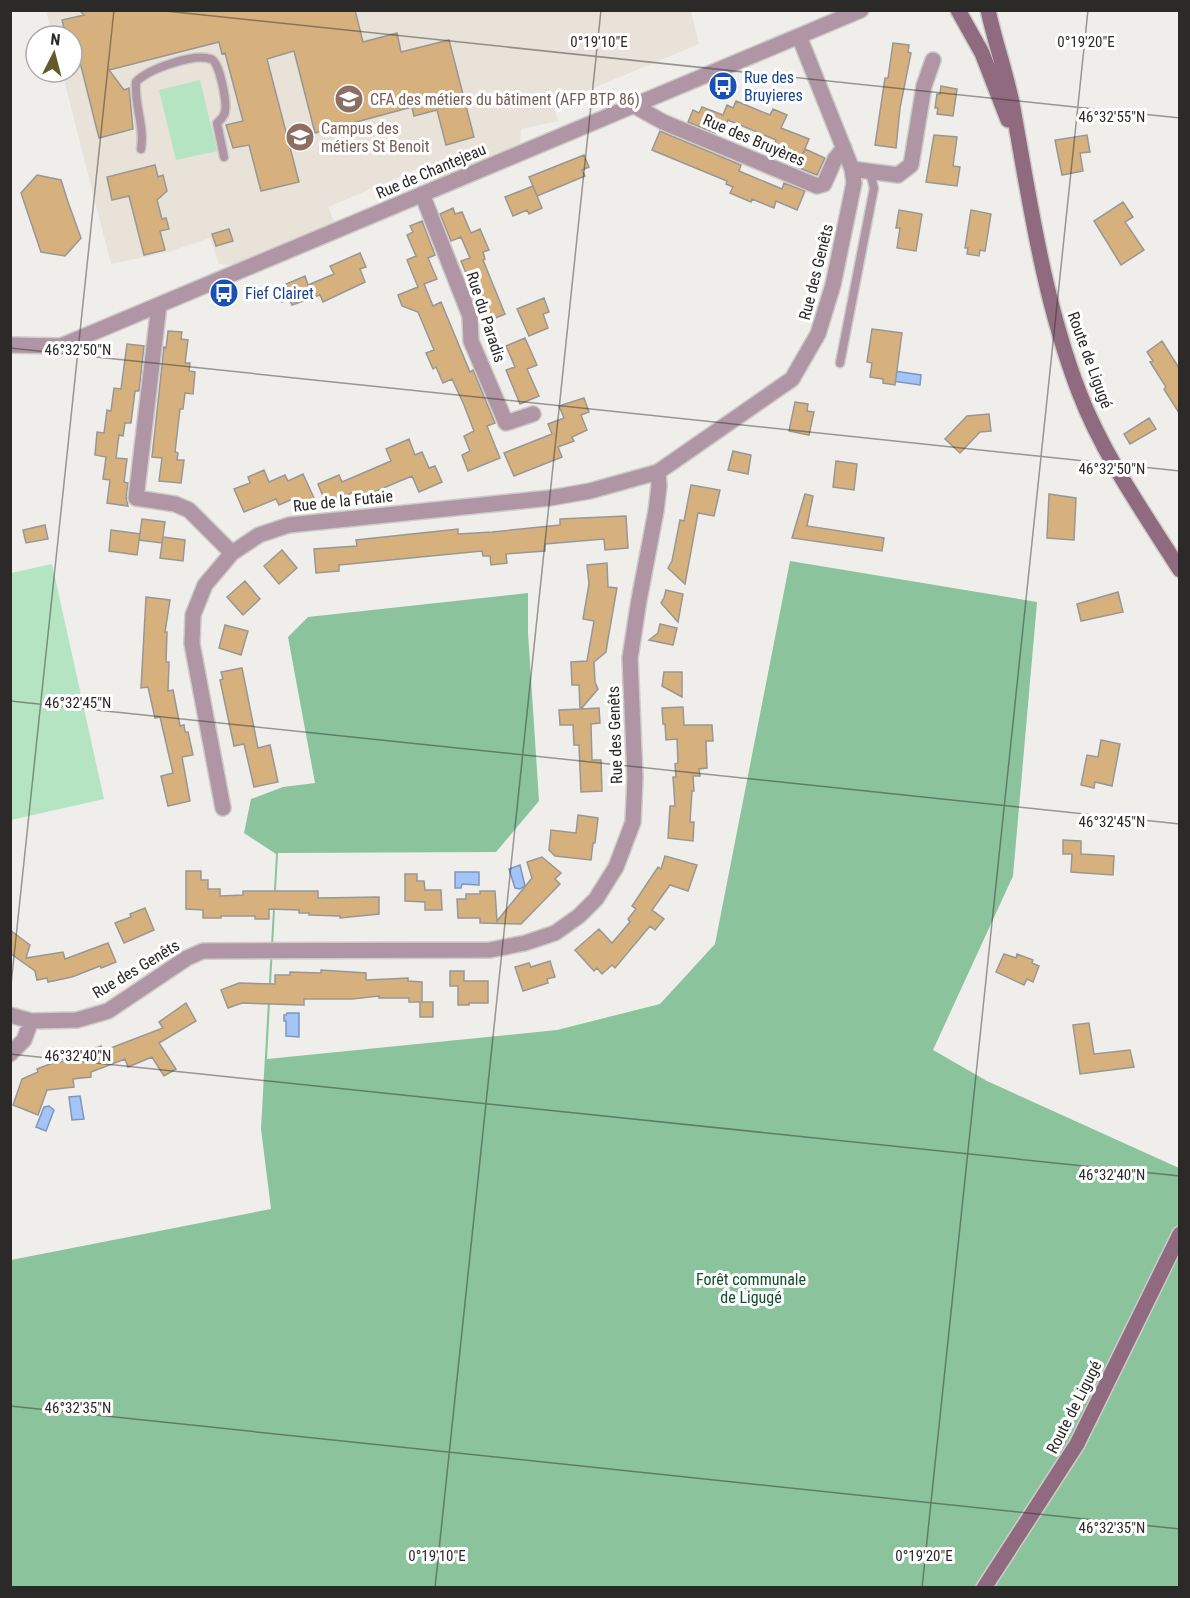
<svg xmlns="http://www.w3.org/2000/svg" width="1190" height="1598" font-family="'Roboto Condensed',sans-serif">
<style>
.built{fill:#e8e2d8}
.green{fill:#b4e4c1}
.forest{fill:#8bc39c}
.water{fill:#a3c4f7;stroke:#7f96b9;stroke-width:1.5}
.building{fill:#d6b17d;stroke:#999794;stroke-width:1.5}
.lines{fill:none;stroke-linecap:round;stroke-linejoin:round}
.lane-casing{stroke:#cdcbc8;stroke-width:11}
.street-casing{stroke:#cdcbc8;stroke-width:18}
.secondary-casing{stroke:#cdcbc8;stroke-width:18}
.lane{stroke:#b096a4;stroke-width:8}
.street{stroke:#b096a4;stroke-width:15}
.secondary{stroke:#906b80;stroke-width:15}
.ticks{fill:none;stroke:#2b2a29;stroke-width:1.5;stroke-opacity:0.45}
.labels{text-anchor:middle;dominant-baseline:central;stroke-width:6;stroke-linejoin:round;paint-order:stroke}
.transit-label{font-size:16px;fill:#164399;stroke:#fff;text-anchor:start}
.education-label{font-size:16px;fill:#785e54;stroke:#fff;text-anchor:start}
.street-label{font-size:16px;fill:#2b2a29;stroke:#fff}
.park-label{font-size:16px;fill:#0e502b;stroke:#fff}
.ticks-label{font-size:15px;text-anchor:middle;fill:#2b2a29;stroke:#fff;stroke-width:6;stroke-linejoin:round;paint-order:stroke}
</style>
<rect width="100%" height="100%" fill="#f0eeeb"/>
<path class="built" d="M46,11H691L699,44L553,105L558,121L521,129L520,145L424,184L418,169L328,207L335,223L232,265L219,264L210,238L168,252L111,264L62,72H72V36H53Z"/>
<path class="green" d="M200,80L217,151L176,160L159,90Z
M52,564L104,799L11,820V573Z"/>
<path class="forest" d="M790,561L1037,602L1013,876L933,1050L987,1081L1179,1168V1587L11,1588V1260L271,1209L261,1129L276,854L244,833L251,799L283,787L315,783L288,637L308,617L528,593V633L539,801L496,852L278,853L267,1059L557,1030L660,1004L715,944Z"/>
<path class="water" d="M894,371L921,375L920,385L893,381Z
M520,865L525,886L520,889L515,888L509,869Z
M455,872H479V885L462,884L461,888H455Z
M287,1013H299V1037L286,1036V1021H284V1015H286Z
M80,1096L84,1119L72,1120L69,1097Z
M49,1106L54,1110L46,1131L36,1127L44,1107Z"/>
<path class="building" d="M79,10H355L363,42L397,33L401,52L449,40L474,137L446,145L437,110L414,116L412,107L315,133L294,51L267,59L299,182L261,191L249,145L233,148L226,125L243,121L225,53L222,54L219,42L109,70L124,90L129,88L133,129L99,138L74,38L66,36L62,20L84,15Z
M893,43L909,45L908,52L911,53L900,108L896,148L875,145L885,78H888Z
M941,86L957,89L953,116L937,114L938,108H935L937,94H940Z
M736,101L770,115L773,109L787,115L781,128L809,139L801,158L774,146L776,140L728,120L724,130L718,127L715,133L688,122L693,110L699,113L702,107L723,115L727,105L733,108Z
M660,131L741,165L739,171L782,189L784,183L805,191L797,210L776,201L774,208L752,199L751,202L730,193L733,187L726,184L727,181L652,150Z
M934,135L957,137L953,166L960,167L957,186L926,182Z
M1087,135L1090,152L1080,153L1083,171L1062,175L1055,140Z
M805,149L825,158L817,175L797,167Z
M584,155L589,167L582,170L585,176L537,196L529,177Z
M155,165L158,177L163,175L167,191L157,200L162,219L166,218L169,229L160,231L165,250L144,255L129,196L112,200L107,177Z
M37,175L61,180L68,202L81,238L65,256L41,252L21,193Z
M533,186L542,208L529,214L527,210L513,216L505,197Z
M1123,202L1133,217L1125,222L1144,250L1121,265L1094,221Z
M453,208L455,214L462,212L471,233L480,229L489,250L483,252L485,259L483,260L505,314L486,322L461,261L470,258L461,237L451,241L440,214Z
M899,210L922,214L916,251L897,248L900,228H896Z
M971,210L991,214L985,251L980,250L979,256L967,254L968,248H965Z
M422,221L435,255L428,258L437,279L424,284L433,306L441,302L470,372L473,370L495,423L487,426L500,458L468,471L462,455L470,451L464,436L474,431L464,405L452,379L443,383L436,367L433,369L426,353L434,350L418,312L402,306L398,295L418,287L407,260L416,256L407,235L413,232L410,226Z
M229,229L233,241L216,246L212,234Z
M360,253L366,267L360,269L365,282L323,302L320,295L292,305L289,299L282,302L277,288L305,276L308,285L334,274L330,266Z
M544,298L549,312L543,314L548,328L529,336L517,309Z
M872,329L902,333L895,385L883,383V379L870,377L872,363L867,362Z
M168,331L182,332L181,339L188,340L185,363H190L189,371L195,372L193,394L185,393L183,409H180L175,452L178,453L177,460H184L181,483L159,481L162,458L152,457L164,347L166,348Z
M525,338L537,365L527,369L539,396L520,404L506,370L515,367L506,346Z
M1162,341L1179,368V413L1164,389L1166,387L1150,362L1153,361L1147,352Z
M127,344L144,346L139,391H135L131,423H125L123,436L119,435L116,458L127,459L124,482L128,483L126,497L128,506L107,503L110,480L103,479L106,457L95,455L97,432L104,433L107,410L111,411L114,388L121,389Z
M584,398L589,412L581,415L587,430L572,437L574,441L558,447L562,457L514,476L504,453L552,434L548,424L564,418L559,406Z
M795,402L808,404L807,411L814,412L809,435L789,431Z
M989,414L991,431L980,432L960,453L945,439L967,416Z
M1149,418L1156,429L1130,444L1124,434Z
M409,439L415,455L422,452L429,468L435,466L442,482L419,492L412,476L357,499L354,492L326,504L318,484L339,475L342,482L391,461L386,449Z
M733,451L751,455L748,474L728,470Z
M836,461L857,464L854,490L833,487Z
M264,470L269,482L285,475L288,481L303,474L314,498L298,504L295,498L279,505L276,499L244,512L234,489L250,483L248,477Z
M691,485L720,490L714,516L698,513L685,584L668,568L672,561L680,520L684,521Z
M805,494L813,496L807,526L884,538L882,551L792,538Z
M1049,494L1076,498L1074,540L1047,538Z
M626,516L628,548L605,550L604,539L545,544V551L506,554L507,563L491,565L490,556H483L482,551L339,565V571L316,573L314,549L357,546L356,540L458,529V534L492,532L560,525V519Z
M142,519L165,522L162,543L139,540Z
M45,525L48,539L26,543L23,530Z
M111,530L140,534L137,555L109,551Z
M163,537L185,540L183,561L160,558Z
M282,550L297,568L279,584L264,566Z
M607,563L608,587L617,588L608,639L606,652L594,662L595,682L598,689L581,709L599,708L600,723L591,724L592,760H601L602,791L581,792L579,745H574L573,725H560L559,710L580,709L579,685H572L571,662L587,661L594,621L583,619L589,584L587,565Z
M245,581L260,599L243,615L227,597Z
M666,590L683,594L678,622L661,603L664,598Z
M1118,592L1123,612L1081,621L1077,604Z
M146,597L170,600L165,632H167L166,662H169L168,691L173,690L180,726L184,725L185,732H188L193,755L182,757L190,801L168,806L161,776L173,773L160,717L155,718L148,687L141,688Z
M660,624L677,628L673,645L649,640L658,633Z
M225,625L248,631L241,655L219,648Z
M242,668L258,748L270,745L278,782L254,787L244,744L234,746L220,680L223,679L221,672Z
M664,672H682V697L662,686Z
M683,707L684,725H712L713,741H706L707,768L699,769L700,776H693L694,791H692L690,822H694L693,841L668,838L670,806H675L673,777H676L675,764L678,763L677,739L666,740L665,724H663L662,708Z
M1101,740L1120,744L1112,786L1095,782L1094,788L1081,785L1087,755L1098,757Z
M578,815L598,818L595,843H593L591,860L555,856L549,850L551,830L576,833Z
M1063,840L1081,841V854L1114,856L1113,875L1071,872L1072,854H1063Z
M665,856L697,865L688,891L670,885L652,910L664,919L655,930L650,926L615,968L612,965L602,974L597,968L594,971L575,950L599,929L612,943L630,922L628,919L636,909L632,906L658,867L661,869Z
M542,857L561,873L555,879L560,884L521,924L480,923V918H458L457,899H466V894H480V891H495L497,921L532,878L527,862Z
M186,871H201V880H208V889H220V896L243,895V891H318V898L379,897V914L340,918V916L309,915V913H299V910L269,909V919H255V916H221V918H203V910L186,909Z
M405,874H417V881H424L425,890H441L442,910H425V902L405,901Z
M145,908L154,930L124,943L115,923L131,917L130,914Z
M10,930L30,945L26,958L63,952L65,959L108,943L116,962L101,968L100,966L72,977L48,982L47,978L37,980L35,971L10,953Z
M1004,954L1016,958L1017,954L1033,960L1032,963L1039,966L1033,982L1027,979L1024,985L996,972Z
M550,961L555,977L547,979L548,983L523,991L515,967L529,963L531,967Z
M321,970L366,973V980L408,978V981L422,982V1002H433V1017H420V1002H409V998H379V996L352,999H304V1005L242,1003L228,1008L221,990L239,983L275,984V975H290V972L321,973Z
M450,971H464V981H488V1003H469V1005H458V986H450Z
M186,1003L196,1021L159,1043L176,1069L164,1076L152,1057L128,1067L125,1059L91,1072V1077L73,1079L74,1087L47,1090L38,1115L13,1105L22,1079L38,1072L37,1069L50,1064L61,1062L101,1046L103,1051L163,1028L159,1022Z
M1089,1023L1094,1054L1130,1050L1134,1067L1080,1074L1073,1025Z"/>
<g class="lines">
<g class="lane-casing">
<path id="lane" d="M141,149C145,126 134,105 136,82C148,69 194,53 211,59C220,62 227,103 225,112C224,117 221,119 217,123L224,157
M840,363L874,188L870,172"/>
</g>
<g class="street-casing">
<path id="street" d="M633,105L663,122L817,186L824,184L835,159L844,148
M852,169L898,175L911,165L924,86L933,60
M422,194L470,316L471,341L506,423L533,414
M159,305L136,498L175,504L189,510L232,553
M10,345L61,346L861,10
M223,808L192,644L193,615L205,585L232,553L259,535L289,525L550,498L590,491L658,472
M10,1015L31,1021L77,1020L108,1011L187,958L203,951L490,950L525,943L555,933L579,916L596,899L616,867L633,822L635,778L630,658L639,600L656,511L659,486L658,472L792,379L818,334L833,285L854,183L852,169L799,36
M10,1054L24,1040L31,1021"/>
</g>
<g class="secondary-casing">
<path id="secondary" d="M958,10L982,53L1008,120
M988,10C995,43 1007,75 1013,108C1030,203 1044,301 1079,392C1103,455 1144,513 1180,570
M984,1588L1077,1444L1180,1234"/>
</g>
<use href="#lane" class="lane"/>
<use href="#street" class="street"/>
<use href="#secondary" class="secondary"/>
</g>
<path class="ticks" d="M156,10L1180,118M10,348L1180,471M10,701L1180,824M10,994L114,10M10,1054L1180,1176M10,1406L1180,1529M435,1588L601,10M922,1588L1088,10"/>
<defs>
<g id="bus-disc" transform="scale(1.5)"><circle r="9.5" fill="#1a4fb4" stroke="#fff"/><path d="M-5-6H5V4H4V6H2V4H-2V6H-4V4H-5ZM-3.5-4V0h7V-4ZM-3.5 1.2v1.5H-2V1.2ZM2 1.2v1.5H3.5V1.2Z" fill="#fff"/></g>
<g id="university-disc" transform="scale(1.5)"><circle r="9.5" fill="#8d6e63" stroke="#fff"/><path d="M0-5L7-2L0 1L-7-2ZM-4 1L0 2.5L4 1V4Q0 6-4 4Z" fill="#fff"/></g>
</defs>
<g fill-rule="evenodd">
<use href="#bus-disc" x="723" y="86"/>
<use href="#university-disc" x="349" y="99"/>
<use href="#university-disc" x="300" y="137"/>
<use href="#bus-disc" x="224" y="293"/>
</g>
<g class="labels">
<g class="transit-label">
<text x="744" y="77">Rue des<tspan x="744" dy="18">Bruyieres</tspan></text>
<text x="245" y="293">Fief Clairet</text>
</g>
<g class="education-label">
<text x="370" y="99">CFA des métiers du bâtiment (AFP BTP 86)</text>
<text x="321" y="128">Campus des<tspan x="321" dy="18">métiers St Benoit</tspan></text>
</g>
<g class="street-label">
<text transform="translate(754 140) rotate(23)">Rue des Bruyères</text>
<text transform="translate(431 171) rotate(-23)">Rue de Chantejeau</text>
<text transform="translate(816 272) rotate(-76)">Rue des Genêts</text>
<text transform="translate(486 317) rotate(72)">Rue du Paradis</text>
<text transform="translate(1090 360) rotate(70)">Route de Ligugé</text>
<text transform="translate(343 501) rotate(-6)">Rue de la Futaie</text>
<text transform="translate(615 735) rotate(-92)">Rue des Genêts</text>
<text transform="translate(136 969) rotate(-31)">Rue des Genêts</text>
<text transform="translate(1074 1407) rotate(-63)">Route de Ligugé</text>
</g>
<g class="park-label">
<text x="751" y="1279">Forêt communale<tspan x="751" dy="18">de Ligugé</tspan></text>
</g>
</g>
<g class="ticks-label">
<text x="599" y="47">0°19'10"E</text>
<text x="1086" y="47">0°19'20"E</text>
<text x="1112" y="122">46°32'55"N</text>
<text x="78" y="355">46°32'50"N</text>
<text x="1112" y="474">46°32'50"N</text>
<text x="78" y="708">46°32'45"N</text>
<text x="1112" y="827">46°32'45"N</text>
<text x="78" y="1061">46°32'40"N</text>
<text x="1112" y="1180">46°32'40"N</text>
<text x="78" y="1413">46°32'35"N</text>
<text x="1112" y="1533">46°32'35"N</text>
<text x="437" y="1561">0°19'10"E</text>
<text x="924" y="1561">0°19'20"E</text>
</g>
<rect width="1190" height="1598" fill="none" stroke="#2b2a29" stroke-width="24"/>
<g transform="translate(54 54) rotate(6)"><circle r="28" fill="#ffffff" stroke="#aaaaa9" stroke-width="1.5"/>
<path d="M0-4.5L10 22L0 15L-10 22Z" fill="#635b27"/>
<text y="-9" font-size="16" font-weight="bold" text-anchor="middle" fill="#2b2a29">N</text>
</g>
</svg>
